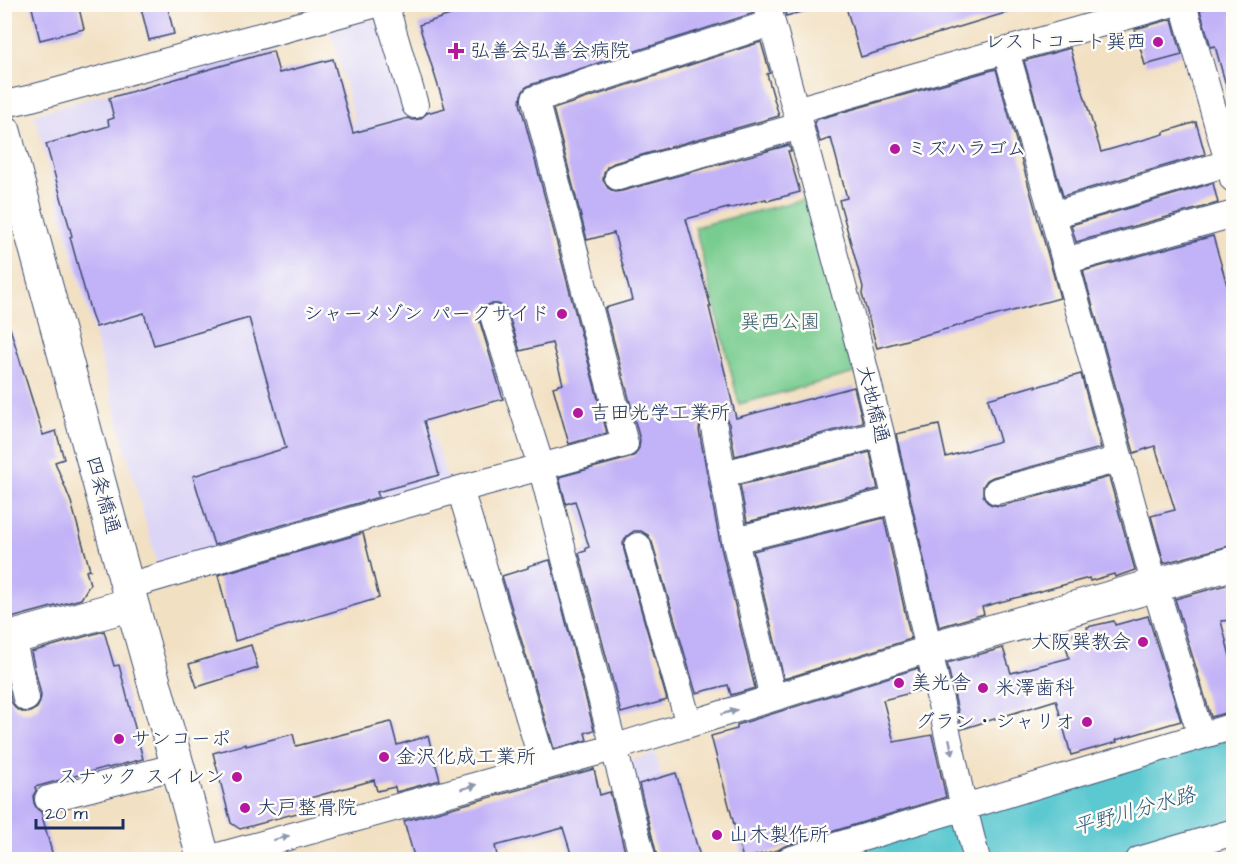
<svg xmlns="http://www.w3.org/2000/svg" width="1238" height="864" font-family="'Architects Daughter','Klee One',sans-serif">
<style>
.built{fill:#ddd5f6}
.green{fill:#78cc8f;stroke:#4a7e76;stroke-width:1.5}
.water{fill:#5bc8d0;stroke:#3b7c97;stroke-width:1.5}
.building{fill:#c2b2f7}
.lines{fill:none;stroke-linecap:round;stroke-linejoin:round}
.minor-casing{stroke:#3b4a6d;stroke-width:28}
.tertiary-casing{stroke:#3b4a6d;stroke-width:35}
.minor{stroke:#fff;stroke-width:26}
.tertiary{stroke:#fff;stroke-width:33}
.oneway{fill:#8d97ae}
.poi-dot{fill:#b5179e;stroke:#fdfcf7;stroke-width:2}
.labels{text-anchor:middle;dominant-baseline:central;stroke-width:5;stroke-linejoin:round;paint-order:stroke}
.poi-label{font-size:20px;fill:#1b2f5e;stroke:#fdfcf7;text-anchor:start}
.park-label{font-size:20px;fill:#375e6d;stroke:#fdfcf7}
.street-label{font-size:20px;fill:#1b2f5e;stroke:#fdfcf7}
.water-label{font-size:21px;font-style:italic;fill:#2e5d80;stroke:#fdfcf7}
</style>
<rect width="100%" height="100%" fill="#fdfcf7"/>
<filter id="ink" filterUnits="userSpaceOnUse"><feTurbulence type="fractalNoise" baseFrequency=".0167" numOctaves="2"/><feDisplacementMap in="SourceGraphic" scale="12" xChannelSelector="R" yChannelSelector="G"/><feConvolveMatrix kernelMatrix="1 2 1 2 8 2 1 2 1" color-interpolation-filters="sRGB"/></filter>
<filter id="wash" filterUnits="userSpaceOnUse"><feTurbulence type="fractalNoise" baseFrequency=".008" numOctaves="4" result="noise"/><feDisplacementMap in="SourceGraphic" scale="24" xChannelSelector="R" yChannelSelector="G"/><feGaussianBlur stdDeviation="1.35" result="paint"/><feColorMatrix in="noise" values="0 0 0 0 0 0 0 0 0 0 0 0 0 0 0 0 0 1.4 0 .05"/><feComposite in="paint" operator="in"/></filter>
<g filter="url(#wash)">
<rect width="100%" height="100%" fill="#f2e0c2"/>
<path class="built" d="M381,17L420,112L475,320L407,339L449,486L158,568L34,114L244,54L268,147L355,123L331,31Z
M655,753L669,805L641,812L627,761Z"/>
<path class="green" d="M809,198L855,373L739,404L695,227Z"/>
<path class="water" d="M1233,738V822L1106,859L816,860Z"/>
<g id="blocks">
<path class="building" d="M31,4H78L84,29L40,40Z
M140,4H167L174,34L149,40Z
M484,4H752L754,13L530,85L525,88L521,95L520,103L607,433L569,444L553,387L563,384L552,343L520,351L508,313L504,307L498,304H490L483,308L479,315L480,322L503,399L424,421L439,475L377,492L379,497L214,545L193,476L286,448L249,318L154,345L144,313L96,327L92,317L70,237L72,236L46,144L109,126L108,120L114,118L109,98L273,51L279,73L333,59L353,133L408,118L412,120L420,119L427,113L445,108L419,25Z
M783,4H804L805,11L786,16Z
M845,4H1014L1015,10L861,57Z
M1203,4H1233V88L1227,89L1215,46L1211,47L1200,10L1204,9Z
M1172,19L1182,55L1145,65L1135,29Z
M761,42L770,73L767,74L779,116L614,163L607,167L604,173L603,180L608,188L615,192L622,191L789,145L791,151H788L800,192L767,201L766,199L728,209V208L686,219L711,307H709L736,418L854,387L863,423L735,456L729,424L726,418L720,413L712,412L704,416L700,423L699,430L720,543L755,688L731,695L728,685L696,693L652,542L648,535L641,531H634L627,536L623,543L624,550L667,700L621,713L579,553L586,551V548L589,547L575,501L566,504L559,477L629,458L635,455L639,448L640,440L605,308L632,300L614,233L587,240L553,109Z
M1070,48L1101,152L1164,134V132L1196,122L1205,154L1063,196L1024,61Z
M996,69L1060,298L877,348L862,294L863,287L839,200L847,198L831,138L820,142L814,122L818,119Z
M1213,183L1218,203L1076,242L1071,225Z
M1213,236L1229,292L1233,291V545L1164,563L1151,516L1175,510L1155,446L1134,453L1083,271Z
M10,328L43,435L56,431L64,459L55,462L71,502L90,570L86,571L90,584L81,599L4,620V329Z
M1081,374L1101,448L993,477L987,480L983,486V495L987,502L992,505L1001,506L1109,477L1135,570L1115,577L1114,574L1090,581L1089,578L982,607L984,614L939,627L896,434L939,425L946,457L1000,441L988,399L1036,385V387Z
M870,452L878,489L747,522L740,485Z
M884,518L911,639L784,679L753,551Z
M363,533L379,598L235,641L218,575Z
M550,560L594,730L585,733L587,740L554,749L502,576L528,568V566Z
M1233,583V620L1221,621L1233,668V711L1211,717L1175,599Z
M1148,616L1181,721L1116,740L1117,742L1071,755L1056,700L962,729L947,663L1003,648L1011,673L1069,658L1064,637L1088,630L1087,627L1114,621L1115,625Z
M104,631L114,666L119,665L143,759L108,768L107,767L35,787L36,791L33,796L34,803L37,809L41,812L54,860H4V672L11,701L15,708L22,712H30L37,708L40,702L41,695L31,652Z
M251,645L258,668L197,687L189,664Z
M918,668L922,690L883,700L894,742L932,735L946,797L785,846L778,850L743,859L711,736L737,729V725Z
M391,722L397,745L428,736L440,780L396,792L395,787L377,791L374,780L310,798L313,809L266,821V822L240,829L231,823L213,753L246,744V746L293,734L296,746Z
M594,769L600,795L610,792L627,860H573L563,828L495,846L498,860H415L404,821Z
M676,773L701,860H658L639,784Z"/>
</g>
</g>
<g filter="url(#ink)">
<use href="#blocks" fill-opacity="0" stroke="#3b4a6d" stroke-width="1.5"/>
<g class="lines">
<g class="minor-casing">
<path id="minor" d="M385,4L415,105
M767,4L858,342L881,434L964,808L977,860
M1183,4L1233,179
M1006,51L1053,215L1065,261L1155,586L1201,736
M4,104L28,99L377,4
M796,110L1170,4
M618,177L800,126
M1053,215L1228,163
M1065,261L1234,214
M494,318L541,466L643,860
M714,427L735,540L773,698
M723,474L881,434
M460,489L544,767
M997,491L1120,459
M735,540L896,500
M638,546L689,724
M128,586L460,489L625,444L535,99L772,23
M12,638L26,698
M48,799L178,766
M204,860L613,748L929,649
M789,860L1234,726
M1139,860L1234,832"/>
</g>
<g class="tertiary-casing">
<path id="tertiary" d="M4,131L132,604L204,860
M4,640L132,604
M929,649L1234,563"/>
</g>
<use href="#minor" class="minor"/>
<use href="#tertiary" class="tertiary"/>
</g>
<defs><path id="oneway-solid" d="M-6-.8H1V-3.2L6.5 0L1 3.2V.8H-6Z" transform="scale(1.5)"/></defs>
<g class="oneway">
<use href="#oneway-solid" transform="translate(729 712) rotate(-17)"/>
<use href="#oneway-solid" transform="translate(951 747) rotate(78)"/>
<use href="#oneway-solid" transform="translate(469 787) rotate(-15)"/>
<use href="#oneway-solid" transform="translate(281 838) rotate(-15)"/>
</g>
</g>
<g class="poi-dot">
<circle cx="1158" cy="42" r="6"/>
<path d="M453 42h6v6h6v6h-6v6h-6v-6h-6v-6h6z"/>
<circle cx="895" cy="149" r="6"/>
<circle cx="562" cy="314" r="6"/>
<circle cx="578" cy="413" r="6"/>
<circle cx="1143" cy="642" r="6"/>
<circle cx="899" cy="683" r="6"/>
<circle cx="983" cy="688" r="6"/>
<circle cx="1087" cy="722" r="6"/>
<circle cx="119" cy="739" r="6"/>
<circle cx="384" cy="757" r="6"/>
<circle cx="237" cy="777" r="6"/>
<circle cx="245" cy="808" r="6"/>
<circle cx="717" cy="835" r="6"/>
</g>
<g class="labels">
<g class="poi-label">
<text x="1146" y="42" text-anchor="end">レストコート巽西</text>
<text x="470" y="51">弘善会弘善会病院</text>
<text x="907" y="149">ミズハラゴム</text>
<text x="550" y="314" text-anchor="end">シャーメゾン パークサイド</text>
<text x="590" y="413">吉田光学工業所</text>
<text x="1131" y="642" text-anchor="end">大阪巽教会</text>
<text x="911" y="683">美光舎</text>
<text x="995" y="688">米澤歯科</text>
<text x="1075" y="722" text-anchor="end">グラン・シャリオ</text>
<text x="131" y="739">サンコーポ</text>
<text x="396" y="757">金沢化成工業所</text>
<text x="225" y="777" text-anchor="end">スナック スイレン</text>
<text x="257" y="808">大戸整骨院</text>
<text x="729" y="835">山木製作所</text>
</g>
<g class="park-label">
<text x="780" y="322">巽西公園</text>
</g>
<g class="street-label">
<text transform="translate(873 404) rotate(76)">大地橋通</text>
<text transform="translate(103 495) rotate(75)">四条橋通</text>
</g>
<g class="water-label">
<text transform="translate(1134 811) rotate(-16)">平野川分水路</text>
</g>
</g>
<rect width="1238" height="864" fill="none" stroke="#fdfcf7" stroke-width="24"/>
<path d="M36 819v9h87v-9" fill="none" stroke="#1b2f5e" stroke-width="3"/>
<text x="45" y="819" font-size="18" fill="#1b2f5e" stroke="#fdfcf7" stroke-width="4.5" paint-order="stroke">20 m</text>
</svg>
